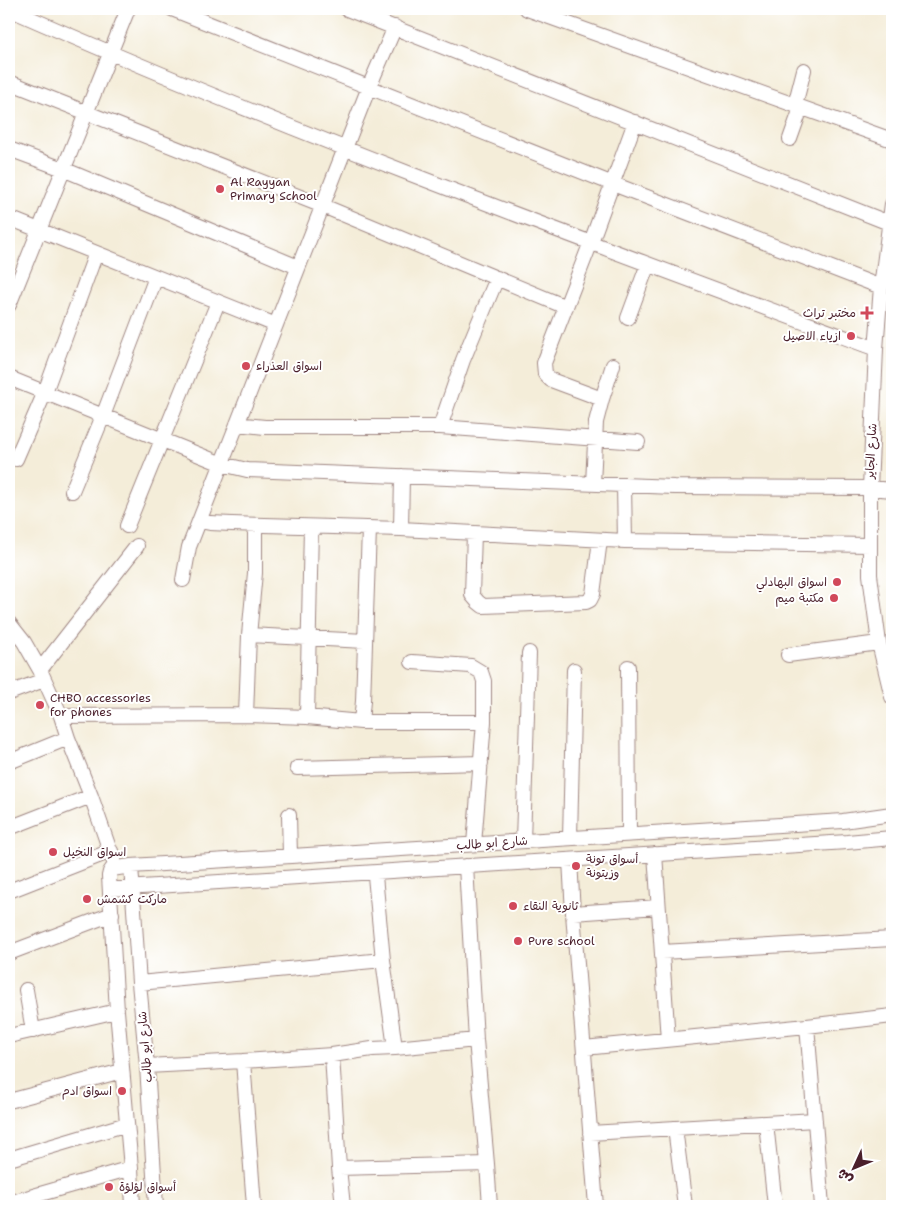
<svg xmlns="http://www.w3.org/2000/svg" width="901" height="1215" font-family="'Shantell Sans','Playpen Sans Arabic',sans-serif">
<style>
.lines{fill:none;stroke-linecap:round;stroke-linejoin:round}
.minor-casing{stroke:#9f8682;stroke-width:16}
.minor{stroke:#fff;stroke-width:14}
.poi-dot{fill:#d1495b;stroke:#fff;stroke-width:2}
.labels{text-anchor:middle;dominant-baseline:central;stroke-width:4;stroke-linejoin:round;paint-order:stroke}
.poi-label{font-size:12px;fill:#4a1f2b;stroke:#fff;text-anchor:start}
.street-label{font-size:12px;fill:#4a1f2b;stroke:#fff}
</style>
<rect width="100%" height="100%" fill="#fff"/>
<filter id="ink" filterUnits="userSpaceOnUse"><feTurbulence type="fractalNoise" baseFrequency=".02" numOctaves="2"/><feDisplacementMap in="SourceGraphic" scale="10" xChannelSelector="R" yChannelSelector="G"/><feConvolveMatrix kernelMatrix="1 2 1 2 8 2 1 2 1" color-interpolation-filters="sRGB"/></filter>
<filter id="wash" filterUnits="userSpaceOnUse"><feTurbulence type="fractalNoise" baseFrequency=".0096" numOctaves="4" result="noise"/><feDisplacementMap in="SourceGraphic" scale="20" xChannelSelector="R" yChannelSelector="G"/><feGaussianBlur stdDeviation="1.12" result="paint"/><feColorMatrix in="noise" values="0 0 0 0 0 0 0 0 0 0 0 0 0 0 0 0 0 1.4 0 .05"/><feComposite in="paint" operator="in"/></filter>
<g filter="url(#wash)">
<rect width="100%" height="100%" fill="#f4edd9"/>
</g>
<g filter="url(#ink)">
<g class="lines">
<g class="minor-casing">
<path id="minor" d="M9,9C293,134 585,241 876,349
M172,9L613,184L881,287
M347,9L889,223
M527,9L892,140
M9,82L323,206L566,307
M795,105L804,70
M790,139L801,108
M9,149L63,169L298,267
M892,204L881,287L876,349L870,488V575L879,643L892,697
M9,218L276,325
M9,305L128,9
M628,318L648,264
M9,378L222,464L247,470L674,487L870,488L892,490
M602,399L551,380L545,374L544,363L591,242L635,122
M237,424L265,427H440L638,442
M440,427L463,360L497,278
M16,459L45,392L96,253
M593,484L596,422L602,399L613,365
M624,485L625,541
M72,491L103,416L156,277
M200,521L210,523L232,524L401,529L625,541L870,545
M127,526L218,302
M401,529L402,476
M474,533L472,595L478,602L483,606L586,602L590,600L593,594L600,540
M183,580L189,547L369,87L395,27
M9,623L24,642L40,670L61,716L68,738L91,796L116,868
M249,635L365,641
M788,655L879,643
M412,662L471,666L481,672L484,681V722L474,844
M628,667L629,834
M40,670L137,546
M9,693L44,680
M246,715L249,635L255,573V525
M61,716L246,715L307,717L361,722L363,701L369,529
M307,717L311,527
M361,722H484
M9,762L68,738
M297,768L481,763
M289,815L290,856
M9,828L91,796
M570,838L574,670
M523,841L529,653
M655,854L668,1040
M570,860L573,913L596,1206
M131,866L139,983L147,1066L156,1206
M466,866L476,1040L487,1164L490,1206
M375,876L383,960L395,1048
M110,889L847,842L892,838
M9,891L111,851
M573,913L658,907
M662,952L892,939
M9,953L112,914
M139,983L383,960
M26,990L33,1031
M807,1026L822,1206
M9,1036L117,1011
M584,1048L807,1026L892,1016
M332,1055L339,1168L343,1206
M243,1061L254,1206
M147,1066L243,1061L332,1055L372,1049L395,1048L476,1040
M9,1101L122,1071
M766,1123L775,1206
M675,1128L685,1206
M590,1133L815,1120
M9,1159L127,1124
M339,1168L487,1164
M9,1203L131,1168
M133,1206L131,1168L117,1011L109,876L110,872L112,869L131,866L243,859L843,821L892,814"/>
</g>
<use href="#minor" class="minor"/>
</g>
</g>
<g class="poi-dot">
<circle cx="220" cy="189" r="5"/>
<path d="M864.5 305.5h5v5h5v5h-5v5h-5v-5h-5v-5h5z"/>
<circle cx="851" cy="336" r="5"/>
<circle cx="246" cy="366" r="5"/>
<circle cx="837" cy="582" r="5"/>
<circle cx="834" cy="598" r="5"/>
<circle cx="40" cy="705" r="5"/>
<circle cx="53" cy="852" r="5"/>
<circle cx="576" cy="866" r="5"/>
<circle cx="87" cy="899" r="5"/>
<circle cx="513" cy="906" r="5"/>
<circle cx="518" cy="941" r="5"/>
<circle cx="122" cy="1091" r="5"/>
<circle cx="109" cy="1187" r="5"/>
</g>
<g class="labels">
<g class="poi-label">
<text x="230" y="182">Al Rayyan<tspan x="230" dy="14">Primary School</tspan></text>
<text x="856" y="313" text-anchor="end">مختبر تراث</text>
<text x="841" y="336" text-anchor="end">ازياء الاصيل</text>
<text x="256" y="366">اسواق العذراء</text>
<text x="827" y="582" text-anchor="end">اسواق البهادلي</text>
<text x="824" y="598" text-anchor="end">مكتبة ميم</text>
<text x="50" y="698">CHBO accessories<tspan x="50" dy="14">for phones</tspan></text>
<text x="63" y="852">اسواق النخيل</text>
<text x="586" y="859">أسواق تونة<tspan x="586" dy="14">وزيتونة</tspan></text>
<text x="97" y="899">ماركت كشمش</text>
<text x="523" y="906">ثانوية النقاء</text>
<text x="528" y="941">Pure school</text>
<text x="112" y="1091" text-anchor="end">اسواق ادم</text>
<text x="119" y="1187">أسواق لؤلؤة</text>
</g>
<g class="street-label">
<text transform="translate(871 451) rotate(-87)">شارع الجاير</text>
<text transform="translate(492 843) rotate(-4)">شارع ابو طالب</text>
<text transform="translate(145 1047) rotate(-95)">شارع ابو طالب</text>
</g>
</g>
<rect width="901" height="1215" fill="none" stroke="#fff" stroke-width="30"/>
<g transform="translate(854 1168) rotate(226)" stroke="#ffffff" stroke-width="4" paint-order="stroke">
<path d="M0-4L9 19L0 12L-9 19Z" fill="#4a1f2b"/>
<text y="-8" font-size="14" font-weight="bold" text-anchor="middle" fill="#4a1f2b">ش</text>
</g>
</svg>
